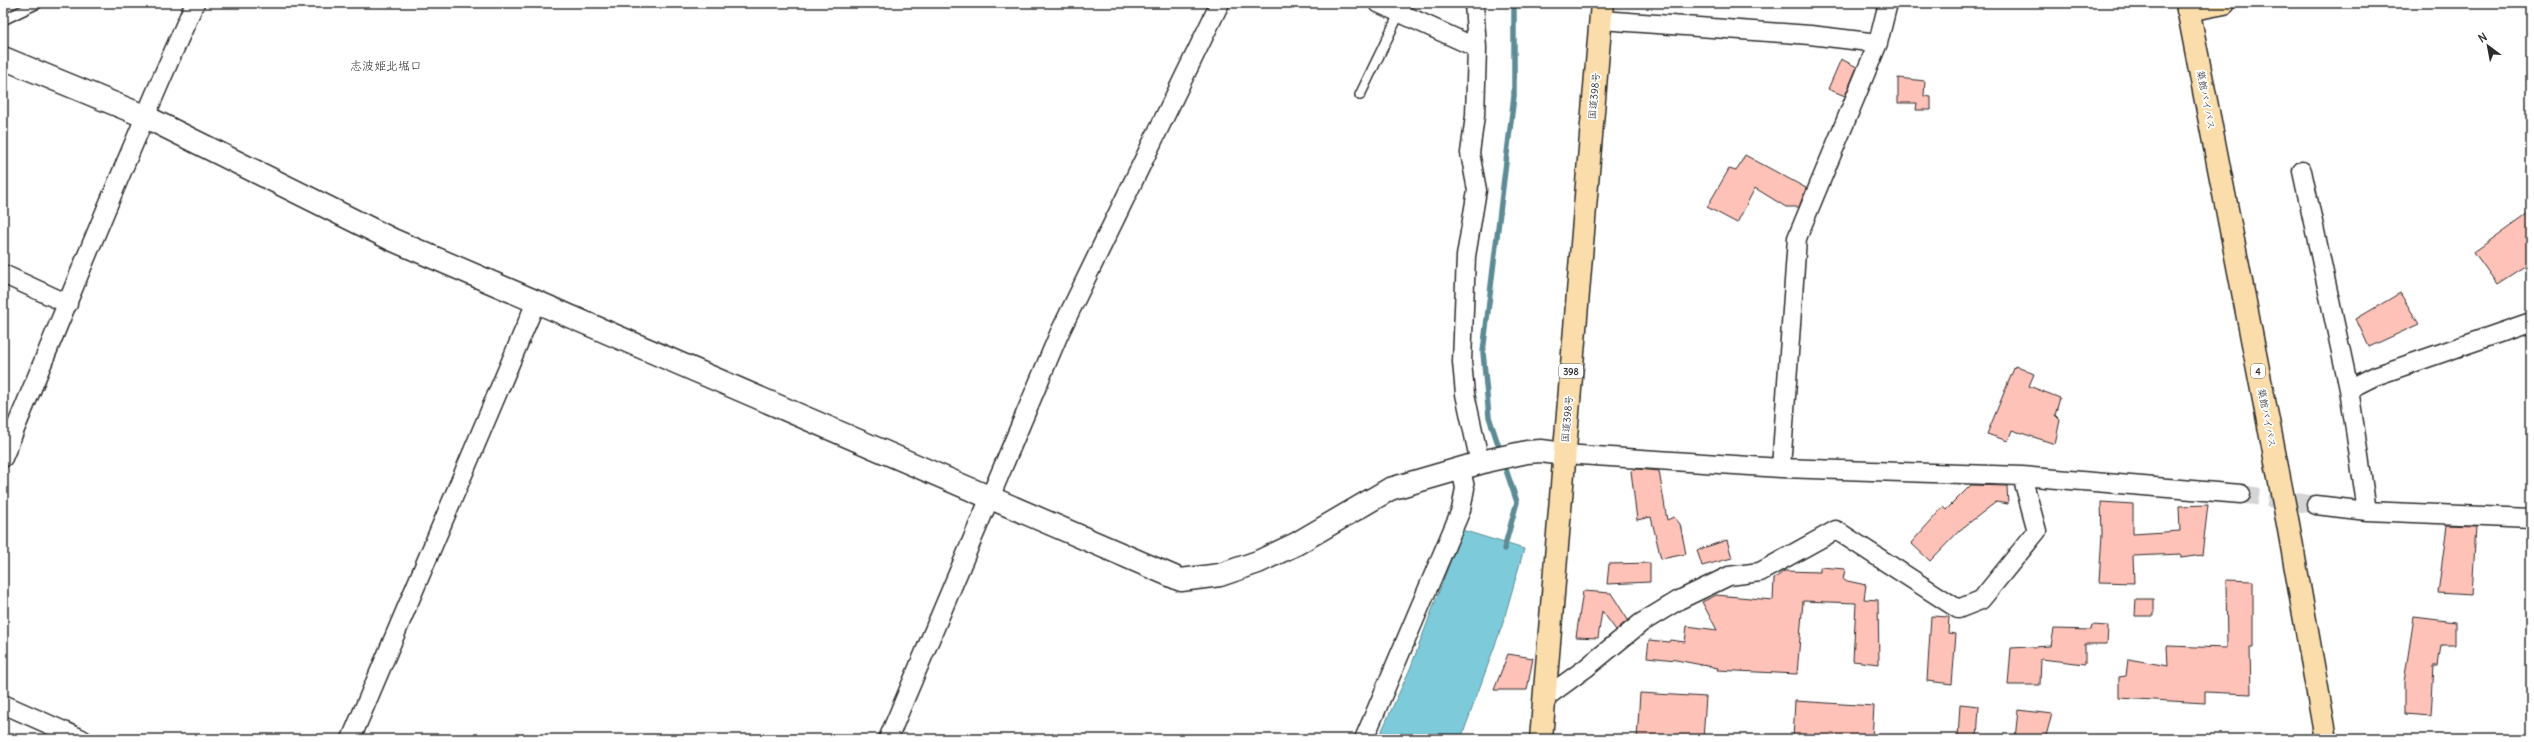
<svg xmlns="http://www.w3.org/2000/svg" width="2534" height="742" font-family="Delius,'Klee One',sans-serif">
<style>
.water{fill:#7dcbda;stroke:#5c8b94}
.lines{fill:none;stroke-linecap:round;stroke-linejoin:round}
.stream{stroke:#5c8b94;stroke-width:5.5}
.building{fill:#fec2b9;stroke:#2b2b2b}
.street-tunnel{stroke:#d5d5d5;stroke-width:18;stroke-dasharray:18 9;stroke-linecap:butt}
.lane-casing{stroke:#2b2b2b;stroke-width:12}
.street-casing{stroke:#2b2b2b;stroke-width:21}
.secondary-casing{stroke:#2b2b2b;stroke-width:25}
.primary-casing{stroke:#2b2b2b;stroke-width:25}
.highway-casing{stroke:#2b2b2b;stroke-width:25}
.lane{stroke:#fff;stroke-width:9}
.street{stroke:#fff;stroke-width:18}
.secondary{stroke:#fff;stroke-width:22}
.primary{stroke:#faddab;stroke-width:22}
.highway{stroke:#faddab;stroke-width:22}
.labels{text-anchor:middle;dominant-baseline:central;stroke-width:3.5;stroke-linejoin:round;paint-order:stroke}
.shield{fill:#fff;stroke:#6b6b6b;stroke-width:1}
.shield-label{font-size:9px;font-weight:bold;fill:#2b2b2b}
.street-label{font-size:10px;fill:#2b2b2b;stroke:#fff}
.quarter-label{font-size:12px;fill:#2b2b2b;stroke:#fff}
</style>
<rect width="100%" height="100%" fill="#fff"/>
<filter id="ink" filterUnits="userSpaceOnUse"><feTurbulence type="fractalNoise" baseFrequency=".025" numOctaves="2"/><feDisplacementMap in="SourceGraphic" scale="8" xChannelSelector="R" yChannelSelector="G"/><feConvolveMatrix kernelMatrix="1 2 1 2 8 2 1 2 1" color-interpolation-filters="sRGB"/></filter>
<g filter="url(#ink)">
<path class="water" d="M1462,530L1524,549L1502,626L1461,739H1378L1410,669Z"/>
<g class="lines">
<path class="stream" d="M1501,453L1489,417L1483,352L1514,96V3
M1503,461L1517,502L1504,549"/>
</g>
<path class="building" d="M1841,59L1857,67L1845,96L1828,89Z
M1898,78L1925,81L1924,96L1931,97V110H1916L1917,103H1898Z
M1745,155L1806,188L1799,207H1786L1755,188L1737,223L1707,207L1729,169L1736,171Z
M2531,211V262L2497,284L2474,252Z
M2400,293L2419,324L2369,347L2356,319Z
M2015,366L2034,374L2029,386L2060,398L2055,415L2060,420L2055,444L2012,430L2008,441L1987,434Z
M1637,469L1659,471L1667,520L1674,517L1680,524L1686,554L1661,559L1651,517L1637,520L1631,471Z
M1971,485L2007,486L2008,504L1996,502L1960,530L1930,561L1911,543L1943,507L1946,510Z
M2101,502L2133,504V534L2180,531L2179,506L2208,505L2202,555L2181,558V554L2133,556L2134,583L2099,582L2102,534Z
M2447,525L2476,526L2472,595L2438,593Z
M1727,540L1732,558L1702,566L1697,550Z
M1650,563V582L1607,584L1609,564Z
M1820,567L1845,569L1843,580L1866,585L1864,599L1878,600L1879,664L1853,661L1856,603L1803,601L1797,674L1717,670L1718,668L1676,660L1647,657L1649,640L1669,642L1670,640L1685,642L1687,626L1717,630L1702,602L1716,595L1773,600L1774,579L1784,571L1820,572Z
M2226,580L2253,581V647H2250L2251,694L2205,692V703L2119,698V677L2126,676L2128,659L2168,666L2167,646L2227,648Z
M1583,591L1611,593L1628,620L1616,630L1602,611L1598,638L1576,637Z
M2136,599H2154V616H2135Z
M1931,616L1949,617L1948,633L1956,634L1952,684L1927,681Z
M2414,617L2455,622V645H2441L2438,666H2434L2431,716L2404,714V682Z
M2092,625L2108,626L2107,644H2085V664L2041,659L2040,685H2008L2011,648L2051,646L2054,629L2091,630Z
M1508,654L1533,658L1527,690H1494Z
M1640,693L1706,697L1703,739H1637Z
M1795,701L1874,706L1872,739H1793Z
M1960,704L1979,706L1977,739H1958Z
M2018,710L2052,714L2045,739H2015Z"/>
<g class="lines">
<path class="street-tunnel" d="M2241,494L2316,505"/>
<g class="lane-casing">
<path id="lane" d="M3,20L38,3
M1360,95L1400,12"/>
</g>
<g class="street-casing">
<path id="street" d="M1378,3L1477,48
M1474,3L1477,48L1475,116L1470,153L1477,190L1466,256L1462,362L1465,394L1480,463
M1601,20L1810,35L1878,43
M2302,171L2349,389L2367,511
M3,274L68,304
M2349,389L2375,376L2531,322
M1564,454L1781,468L2022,476L2241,494
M3,458C67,306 127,153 195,3
M1781,468L1797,238L1878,43L1888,3
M2316,505L2367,511L2531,518
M1545,698L1586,668L1641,623L1679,600L1729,576L1760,572L1836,530L1958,609L1981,600L2037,531L2022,476
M3,704L82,739
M351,739L536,302
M888,739L1059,334L1220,3
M1364,739L1461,510L1465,488L1461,469"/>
</g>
<g class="secondary-casing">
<path id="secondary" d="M3,58L144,116L393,240L1181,580L1220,575L1258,562L1296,544L1390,489L1490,460L1527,452L1541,451L1564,454"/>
</g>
<g class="primary-casing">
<path id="primary" d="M2188,10L2224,3"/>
</g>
<g class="highway-casing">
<path id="highway" d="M2187,3L2288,524L2326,739
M1541,739L1602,3"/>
</g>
<use href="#lane" class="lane"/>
<use href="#street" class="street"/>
<use href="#secondary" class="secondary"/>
<use href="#primary" class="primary"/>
<use href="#highway" class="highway"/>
</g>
</g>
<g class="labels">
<g class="shield">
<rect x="1559" y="364" width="24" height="14" rx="3"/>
<rect x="2251" y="364" width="14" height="14" rx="3"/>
</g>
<g class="shield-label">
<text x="1571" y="371">398</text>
<text x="2258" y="371">4</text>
</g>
<g class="street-label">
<text transform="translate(1594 96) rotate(-85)">国道398号</text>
<text transform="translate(2206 100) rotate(79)">築館バイパス</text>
<text transform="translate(2267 418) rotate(79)">築館バイパス</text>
<text transform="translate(1567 419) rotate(-85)">国道398号</text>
</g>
<g class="quarter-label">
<text x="386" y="65">志波姫北堀口</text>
</g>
</g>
<rect width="2534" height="742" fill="none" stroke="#fff" stroke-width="16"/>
<rect x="8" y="8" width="2518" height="726" fill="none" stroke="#2b2b2b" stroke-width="1.5" filter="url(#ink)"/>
<g transform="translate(2488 46) rotate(328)" stroke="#ffffff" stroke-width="3" paint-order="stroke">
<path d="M0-3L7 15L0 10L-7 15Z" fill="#2b2b2b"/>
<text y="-6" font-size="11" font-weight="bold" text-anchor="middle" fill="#2b2b2b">N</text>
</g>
</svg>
